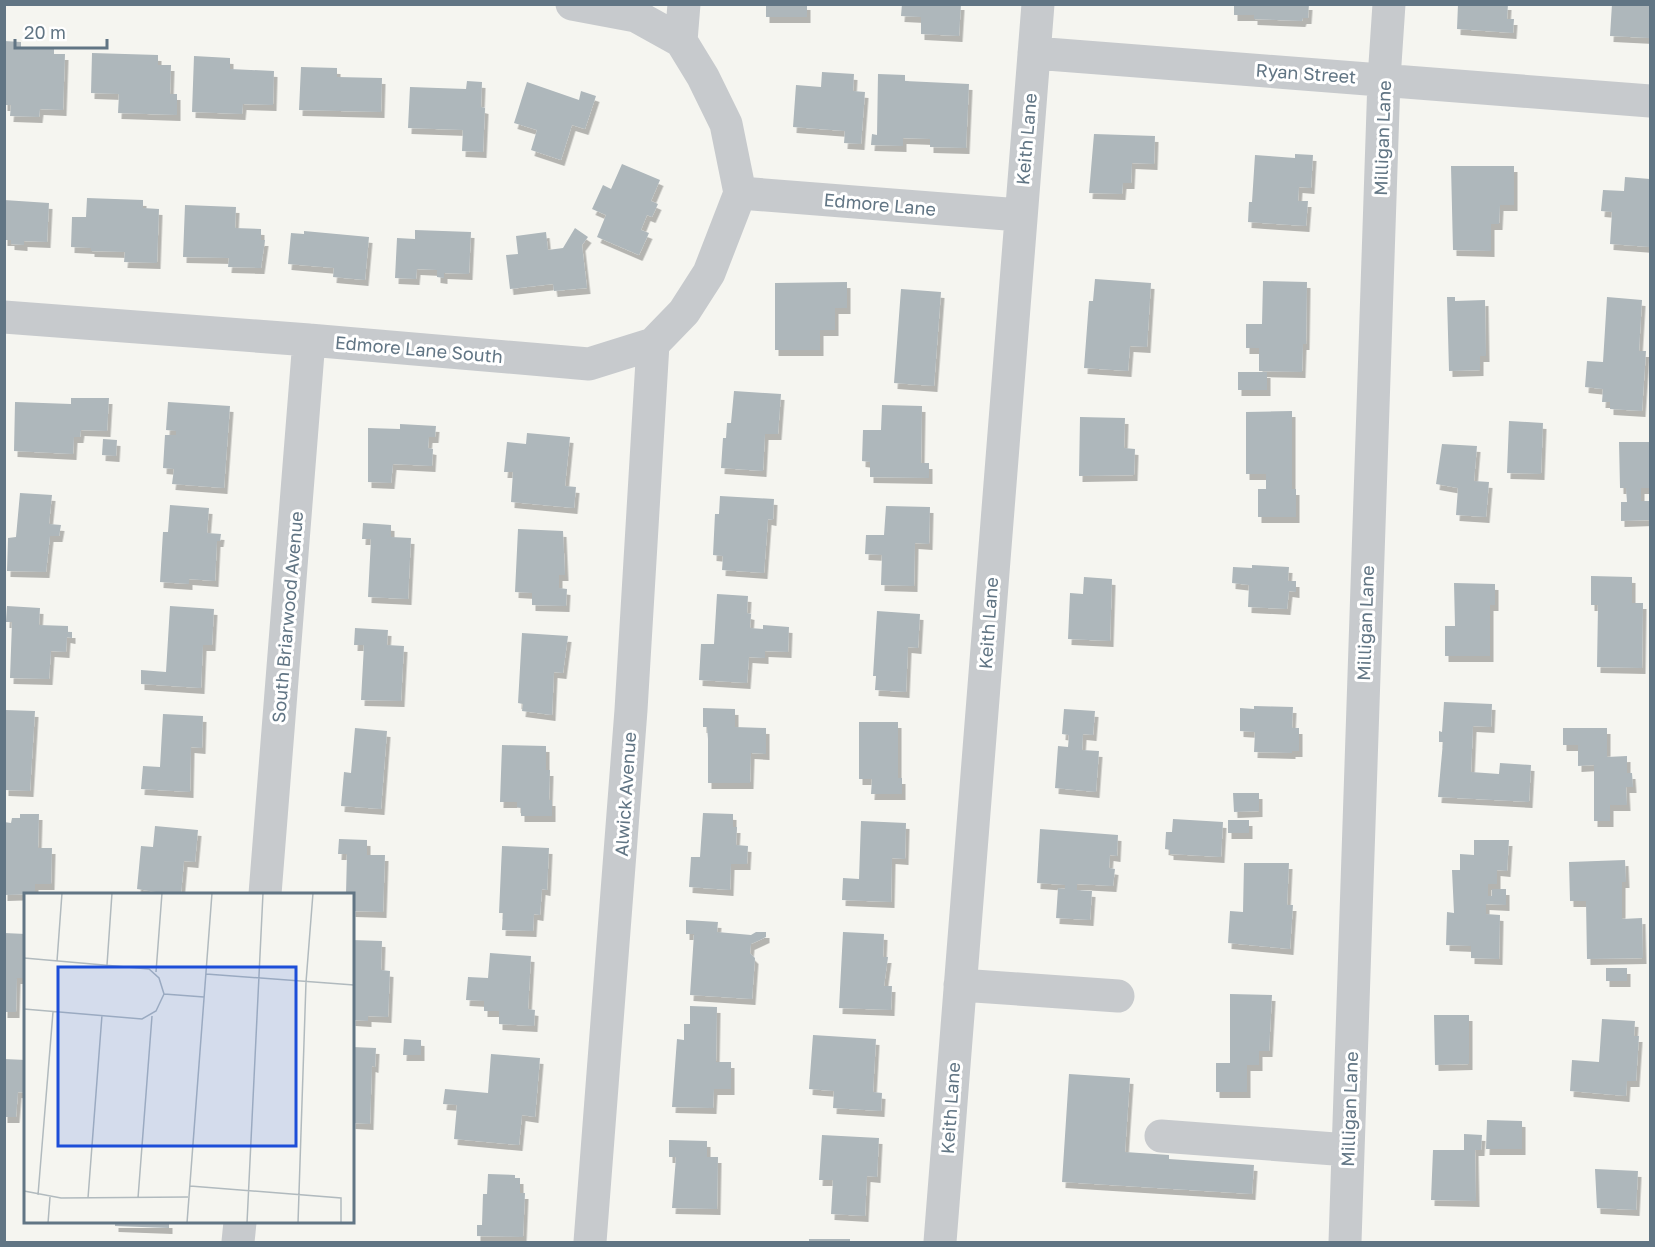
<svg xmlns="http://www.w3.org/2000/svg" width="1655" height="1247" font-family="'Golos Text',sans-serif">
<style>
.building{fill:#aeb7bb;filter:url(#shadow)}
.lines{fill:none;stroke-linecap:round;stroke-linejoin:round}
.minor{stroke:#c7cacd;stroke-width:33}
.labels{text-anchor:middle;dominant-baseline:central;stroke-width:6;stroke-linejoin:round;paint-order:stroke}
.street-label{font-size:18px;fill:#617584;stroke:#fff}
.inset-road{fill:none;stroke:#b1babe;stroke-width:1.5}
.view{fill:#1d4ed8;fill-opacity:0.15;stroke:#1d4ed8;stroke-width:3}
.inset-edge{fill:none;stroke:#617584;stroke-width:3}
</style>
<defs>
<filter id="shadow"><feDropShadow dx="3.5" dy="6" stdDeviation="0" flood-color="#0004"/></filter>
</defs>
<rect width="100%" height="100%" fill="#f5f5f0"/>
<path class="building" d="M766,4H807V17H766Z
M902,4H961L959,36L921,34V17L901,16Z
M1234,4H1309L1308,18H1303L1302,21L1254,19V15H1234Z
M1458,4H1508L1507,19H1514L1513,33L1457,29Z
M1612,4H1650V38L1610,36Z
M4,41L21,42V47L54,49V54H65L63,110L40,109L39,117L10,116L11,105H4Z
M92,53L158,55V65H171L170,94H177V115L118,113L119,94L91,93Z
M194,56L230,58V69L274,71L273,105L243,104L242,114L192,112Z
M301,67L337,68V77L382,78L381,112L299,110Z
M822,72L854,74L853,91L865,92L861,144L844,143L845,131L793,127L796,85L821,87Z
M878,74L905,75V81L969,84L966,148L930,147V139L903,138V146L871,145L872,134L877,135Z
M467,81L482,82L481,107L485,108L483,152L462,151L463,130L408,128L410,87L466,89Z
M527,82L579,100L581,91L596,96L585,129L572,125L561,160L531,150L537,130L514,123Z
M1094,134L1155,136L1154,164L1132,163L1131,183H1123L1122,194L1089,193Z
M1295,154L1313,155L1311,188L1299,187L1298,201H1308L1306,226L1248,222L1249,202H1252L1255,155L1295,158Z
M622,164L660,180L651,201L658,204L652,217L647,215L641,230L649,233L639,255L597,237L606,215L592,209L603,185L611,189Z
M1451,166H1514V205H1500L1499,224H1491V251L1453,250Z
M1625,177L1650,179V247L1610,244L1612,212L1601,211L1603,190L1624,191Z
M87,198L143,200V208L159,209L157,263L124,262L125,252L91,251V248L71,247L72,217H86Z
M4,200L49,203L47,242L24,241V245L11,244V240H4Z
M185,205L236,207L235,228L261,229V240H265L261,268L228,267L229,258L183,257Z
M575,228L588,237L582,245L587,288L554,291L553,284L510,289L506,255L518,254L516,236L546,232L548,250L563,248Z
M415,230L471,232L469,274L444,273V278L437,277V270L417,269L416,279L395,278L397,238L415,239Z
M304,231L369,237L365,280L333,277L334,268L288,264L291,233L304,234Z
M1095,279L1151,283L1147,347L1130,346L1128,371L1084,368L1089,301H1093Z
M1263,281L1307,282L1306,344H1303L1302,372L1259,371V348H1246V324H1262Z
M847,282V308H835V330H820V350H775V283Z
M901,289L941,292L934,386L894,383Z
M1447,297H1455V301L1485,300L1486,356H1480V370L1449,371Z
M1607,297L1642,300L1639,351H1646L1642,411L1610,409V402H1602L1603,389L1585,387L1587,361L1603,362Z
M1238,372H1267V390H1238Z
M734,391L781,394L778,434H765L763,471L721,468L723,438H726L727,423H731Z
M71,398H109L107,431L81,430L80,437H74L73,454L14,451L15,402L71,404Z
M168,402L230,406L224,488L172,484L174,469L163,468L165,435H176V431L166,430Z
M882,405L922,406L921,463H929V478L870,477V462L862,461L863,430H881Z
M1292,411V489H1296V517H1258V489H1266V474H1246V412Z
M1080,417L1125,418L1124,448L1135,449L1134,475L1079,476Z
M1509,421L1543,423L1541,474L1507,473Z
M400,424L436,426L435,437H429L428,448L433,449L432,466L393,464L391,483L368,482V428L400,429Z
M527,433L570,437L565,486L576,487L574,508L511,502L513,472H504L507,442L526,444Z
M103,439L117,440L116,456L102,455Z
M1619,442H1650V488H1641V501H1650V520L1621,521V502H1627L1626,488H1620Z
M1442,444L1477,446L1474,481L1489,482L1486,517L1456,515L1458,488L1436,484Z
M20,493L52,495L49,524L61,525L59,536H50L46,572L7,571L8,538L16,537Z
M720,496L774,499L773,520L768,519L764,573L722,570L723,556L713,555L715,514H719Z
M170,505L209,508L207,533L221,534L220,541H217L215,581L189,579V584L160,582L163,532H168Z
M886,506L930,507L929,544L915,543L914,586L881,585L882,555L865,554L866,535H884Z
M363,523L391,525V537L411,538L408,599L368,597L371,539H362Z
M518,529L563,531L565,575H559V588L567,589L566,606L532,605V593L515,592Z
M1252,565L1289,567L1288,581H1296V592L1289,591L1287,609L1248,607L1249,585L1232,583L1233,567L1252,568Z
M1591,576L1632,577V603H1643L1642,668L1597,667L1598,605H1591Z
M1084,577L1112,579L1110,641L1068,639L1070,593L1083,594Z
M1454,583L1495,584V605H1490V656H1445V626H1455Z
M717,594L748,596L747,613L751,614L750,628L763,629V625L789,627L788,652L765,651V658L749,657L747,683L699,680L701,644H714Z
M7,606L40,608L39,625L68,626V632H72V638L67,637L66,652L51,651L49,679L10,678L12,622H6Z
M170,606L214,609L212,645H203L201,688L141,684V670L166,672Z
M877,611L920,614L918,648L908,647L906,692L875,690L876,676H873Z
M355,628L388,630L387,645L404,646L401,701L361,700L364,645H354Z
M522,633L568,636L563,673L554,672L552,715L522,711L523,704L518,703Z
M1444,702L1492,704L1491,727L1473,726L1471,772L1499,774L1500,763L1531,765L1529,802L1438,797L1443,742H1439V731L1442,732Z
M1254,706L1293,707L1292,728H1299V751H1292V753L1254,752L1255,732L1240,731V708L1254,709Z
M703,708L735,709V727L766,728V754L751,753L750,783H708V739L707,727H703Z
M1064,709L1095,711L1093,735L1083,734L1082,750L1099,751L1096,792L1055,788L1058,746L1068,747L1069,735L1062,734Z
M5,710L35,711L30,791L5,790Z
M163,714L203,716L202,748L191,747L190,792L141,789L143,766L160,767Z
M859,722H898V778H902V794H871L872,779H859Z
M355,728L387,731L381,809L341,806L344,772L351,773Z
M1563,728H1607V757L1627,756V773H1632L1633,787H1626L1627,805H1610V821H1594V765L1578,766V745H1563Z
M502,745L546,746V770H550L549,800H552V816H521V808L517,807V802H500Z
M1233,793H1259V811L1234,812Z
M703,813L733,814V827H737L736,845L748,846L747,864H731L730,890L689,887L691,857H700Z
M20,814H39L38,848H52L51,884H35V894L4,895V822L11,823L12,818H20Z
M1173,819L1223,822L1221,857L1170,854V850L1165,849L1166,832H1172Z
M1228,820H1249V833H1228Z
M861,821L906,823L905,859L892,858L891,902L842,900L843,878L859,879Z
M155,826L198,830L195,862L184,861L181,894H156V892L137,889L141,846L153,847Z
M1040,829L1118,835L1117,856L1110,855L1109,868L1115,869L1113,886L1077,884V890L1092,891L1090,920L1056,918L1058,888L1065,889V885L1037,883Z
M339,839L367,840V855H385L383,912L352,911V894H346L347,854H338Z
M1474,840H1509L1507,871L1497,870V884H1488V896H1492V889H1506V905L1486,904V914L1500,915L1499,959L1471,958V946L1446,945L1447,912L1454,913L1452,870H1460V854L1474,855Z
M502,846L549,848L547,890L542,889L540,915L534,914L533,931L502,930L503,913H499Z
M1625,860L1626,882H1622V919L1642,918L1643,958L1587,959L1586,901H1570L1569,862Z
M1244,863H1289L1287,905H1293L1290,949L1228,943L1230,911L1243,912Z
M686,920L718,922L717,932L751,935L756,932H766V937L751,944L750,953L755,958L752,999L690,995L694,934H686Z
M843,932L884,934L883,957H888L884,986H892L891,1010L839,1008Z
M4,933L26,934V978H17L16,1012H4Z
M352,940L382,941L381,970L390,971L388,1017L368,1016V1021L352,1020Z
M490,953L531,956L528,1009L535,1010L534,1026L499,1024V1011H484V1001L466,1000L468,977L488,978Z
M1606,968H1627V981H1606Z
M1230,994L1272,995L1269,1051H1259V1065H1247V1092H1216V1063H1230Z
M690,1006L717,1007L716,1062H731V1089H714L713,1108L672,1107L677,1039L684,1040V1024H690Z
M1434,1015H1469V1064L1435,1065Z
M1602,1019L1635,1021L1634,1036H1639L1636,1081H1627L1626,1096L1570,1091L1572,1060L1599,1062Z
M813,1035L876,1039L873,1092L882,1093L881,1111L833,1108L834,1091L809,1089Z
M404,1039L421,1040V1055H403Z
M352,1047L376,1048L375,1067L372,1066L370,1124L352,1123Z
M491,1054L540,1058L535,1117L522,1115L519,1145L454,1139L457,1105L443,1104L445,1089L488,1093Z
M4,1059L26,1060V1093L18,1092L16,1117H4Z
M1069,1074L1130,1078L1125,1152L1169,1155V1159L1254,1165L1252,1194L1062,1182Z
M1487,1120L1522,1121V1149H1486Z
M1464,1134L1482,1135L1481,1150H1475L1476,1201L1431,1200L1433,1150H1464Z
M822,1135L879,1138L877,1177L867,1176L865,1216L831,1214L833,1180H819Z
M669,1140L707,1141V1157H718L717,1209L672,1208L676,1157H669Z
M1595,1169L1638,1171L1636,1210L1597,1208Z
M488,1174L515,1175V1178H520V1193H525L523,1237L477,1236V1225H482L483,1194H487Z
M115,1222H169V1228L115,1226Z
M809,1239H850V1242H809Z"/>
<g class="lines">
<path class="minor" d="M572,4L636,16L681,41L703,77L726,124L740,193
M681,41L684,4
M1034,53L1650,101
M740,193L1020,215
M4,317L309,340L589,364L653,344L684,312L709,273L740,193
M265,894L309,340
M960,985L1118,996
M1161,1136L1348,1150
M238,1242L240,1222
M590,1242L631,710L653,344
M940,1242L1038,4
M1345,1242L1384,79L1389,4"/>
</g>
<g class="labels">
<g class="street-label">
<text transform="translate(1306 73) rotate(4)">Ryan Street</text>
<text transform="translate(1382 138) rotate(-88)">Milligan Lane</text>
<text transform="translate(1026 139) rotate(-85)">Keith Lane</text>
<text transform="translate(880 204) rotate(5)">Edmore Lane</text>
<text transform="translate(419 349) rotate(5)">Edmore Lane South</text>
<text transform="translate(287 617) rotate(-85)">South Briarwood Avenue</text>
<text transform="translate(988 623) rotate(-86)">Keith Lane</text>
<text transform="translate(1365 623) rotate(-88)">Milligan Lane</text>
<text transform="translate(625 794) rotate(-86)">Alwick Avenue</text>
<text transform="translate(950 1108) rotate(-86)">Keith Lane</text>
<text transform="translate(1349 1109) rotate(-88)">Milligan Lane</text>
</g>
</g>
<g transform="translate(24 893)">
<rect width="330" height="330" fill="#f5f5f0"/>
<path class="inset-road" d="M0,65L125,76L135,85L140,101M33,68L38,0M83,72L88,0M132,79L138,0M182,81L330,92M140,101L180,104M0,116L118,126L132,118L140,101M166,293L317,305V330M0,298L37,305L164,304M14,302L29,119M64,305L78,122M114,305L128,123M24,330L26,304M163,330L188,0M223,330L239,0M274,330L282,89L289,0"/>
<path class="view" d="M34,74H272V253H34Z"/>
<rect width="330" height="330" class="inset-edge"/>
</g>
<rect width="1655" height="1247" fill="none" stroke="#617584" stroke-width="12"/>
<path d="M15 39v9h92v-9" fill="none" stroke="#617584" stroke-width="3"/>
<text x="24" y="39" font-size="18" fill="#617584" stroke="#ffffff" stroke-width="4.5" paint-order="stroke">20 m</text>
</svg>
